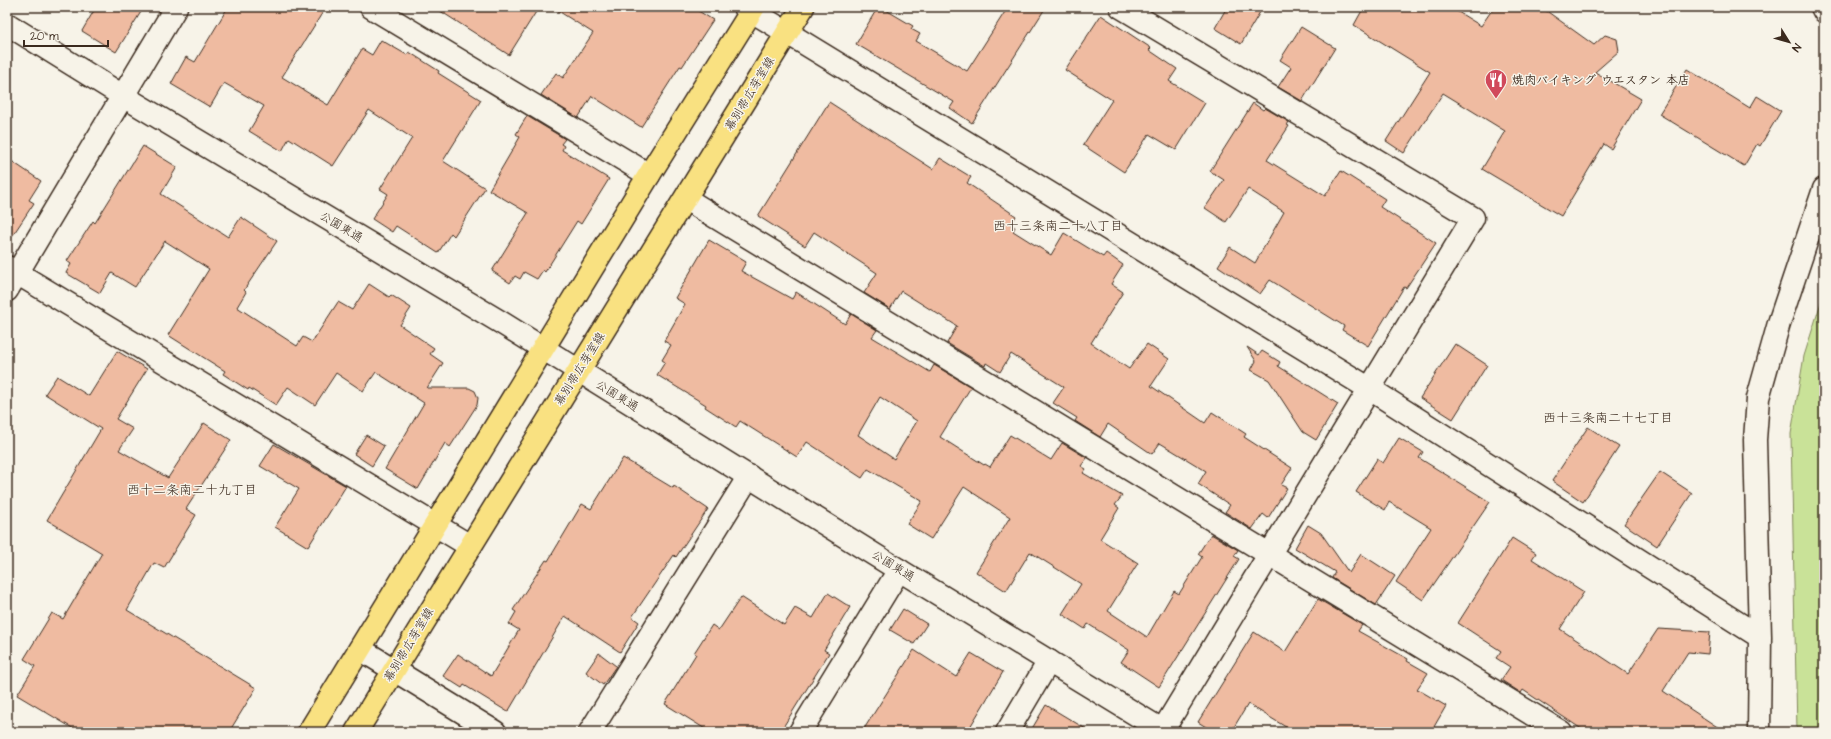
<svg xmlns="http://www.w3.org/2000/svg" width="1831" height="739" font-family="'Architects Daughter','Klee One',sans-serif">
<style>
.green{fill:#c9e298;stroke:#82865b}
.building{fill:#efbba1;stroke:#3b2a1e;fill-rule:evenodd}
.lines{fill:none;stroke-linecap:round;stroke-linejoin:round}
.minor-casing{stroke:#3b2a1e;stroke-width:25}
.tertiary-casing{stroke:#3b2a1e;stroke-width:25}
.primary-casing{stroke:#3b2a1e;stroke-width:25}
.minor{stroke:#f7f3e8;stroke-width:22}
.tertiary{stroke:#f7f3e8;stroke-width:22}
.primary{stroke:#f9e181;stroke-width:22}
.labels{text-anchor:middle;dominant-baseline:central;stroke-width:3;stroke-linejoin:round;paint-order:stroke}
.poi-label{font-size:12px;font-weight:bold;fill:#3b2a1e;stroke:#f7f3e8;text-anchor:start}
.street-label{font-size:12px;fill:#3b2a1e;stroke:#f7f3e8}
.neighbourhood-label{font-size:13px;fill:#3b2a1e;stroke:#f7f3e8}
</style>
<rect width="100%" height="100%" fill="#f7f3e8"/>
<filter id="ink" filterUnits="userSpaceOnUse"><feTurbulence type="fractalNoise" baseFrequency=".025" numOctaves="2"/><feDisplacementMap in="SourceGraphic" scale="8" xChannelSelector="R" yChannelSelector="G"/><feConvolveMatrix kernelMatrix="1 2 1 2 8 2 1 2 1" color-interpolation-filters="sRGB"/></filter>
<g filter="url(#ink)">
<path class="green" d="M1824,293V732H1797L1791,434L1804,356Z"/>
<path class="building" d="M96,7H144L116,52L82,31Z
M228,7H326L282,77L328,105L362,49L372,55L381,40L407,55L409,52L439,71L438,73L481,100L443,161L485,188L454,236L451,233L438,253L396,226L392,232L372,219L388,194L380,189L412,138L369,110L333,166L289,138L282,151L249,131L264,106L224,83L210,107L171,84L186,57L195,62Z
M434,7H539L509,55Z
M552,7H692L713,20L682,67L680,66L641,127L592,96L578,118L541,95L556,73L563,78L593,33Z
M878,7H881L913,26L911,29L920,34L916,41L967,71L1008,7H1046L972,123L950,108L954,102L856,44Z
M1227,7H1263L1241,44L1215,28Z
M1364,7H1450L1481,26L1494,7H1541L1594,45L1605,35L1617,39L1619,51L1595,72L1641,99L1611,149L1604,144L1561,216L1482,169L1505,131L1443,93L1404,153L1386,141L1430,72L1354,25Z
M1101,15L1151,48L1149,50L1177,69L1169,81L1205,103L1176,150L1149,134L1124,172L1083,145L1112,100L1065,70Z
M1301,27L1335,48L1302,101L1278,87L1291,67L1280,60Z
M1687,69L1750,108L1757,96L1781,111L1760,146L1757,144L1744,166L1659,114Z
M829,102L933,169L940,158L971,177L967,183L1016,216L1011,225L1015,227L1013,231L1051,255L1064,233L1103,257L1106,253L1123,265L1111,284L1123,292L1091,343L1129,369L1147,344L1169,359L1151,386L1205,423L1212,412L1246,434L1244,437L1292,468L1281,485L1287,488L1268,518L1263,514L1252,529L1225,512L1230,505L1198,484L1206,471L1160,443L1152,454L1108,424L1100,437L1075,421L1077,418L1053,403L1064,387L1011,354L1000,372L986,363L985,366L947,343L957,326L901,291L890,309L864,293L877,273L814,232L805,246L758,216Z
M1253,103L1263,110L1265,108L1289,122L1287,125L1289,126L1267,160L1325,196L1341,171L1385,199L1380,207L1436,243L1406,288L1404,287L1368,346L1342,330L1344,326L1270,280L1260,294L1218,266L1230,247L1255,263L1284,212L1248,189L1226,222L1205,208L1224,180L1210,171Z
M527,116L565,139L561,144L564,146L562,150L609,179L581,224L577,221L545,272L543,270L537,279L524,272L520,279L515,276L510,283L492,271L528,213L489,190L520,137L516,134Z
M143,146L177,167L161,194L228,237L241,217L277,241L244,290L246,292L237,307L297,346L303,337L312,342L338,302L352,310L369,284L389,297L391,295L411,308L400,325L434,348L430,354L443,363L427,388H469L475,391L478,398L477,405L450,447L445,443L418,489L385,469L424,403L376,372L363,391L336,373L315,405L288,387L276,405L249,388L248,390L223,374L225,371L168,335L209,269L165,241L135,287L112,273L100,293L66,273L71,264L67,261L93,221L95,223Z
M7,158L41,181L29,200L34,203L7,244Z
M709,240L746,262L741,271L792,299L796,292L845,324L851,314L877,330L872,337L930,372L934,365L971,387L940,437L984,465L985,464L990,467L1010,435L1051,460L1062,443L1087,458L1081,466L1086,469L1083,473L1122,496L1115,505L1119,508L1100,539L1138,563L1108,611L1147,637L1174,591L1179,594L1202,557L1198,554L1211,534L1238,550L1234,556L1239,559L1159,687L1121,662L1129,650L1088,624L1085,629L1062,614L1081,584L1030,552L1006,591L976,572L1010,517L964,487L931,539L907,524L922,501L868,469L862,478L807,442L797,457L740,421L736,427L705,407L706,405L657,375L665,362L662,360L671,345L664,341L685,304L675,298ZM880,397L917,421L894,459L858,435Z
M1455,344L1487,365L1453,419L1420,398Z
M1247,347L1259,355L1262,351L1280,362L1278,366L1338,404L1316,440L1303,432L1269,380L1251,370L1256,361Z
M117,351L147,369L116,419L133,429L119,450L168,478L204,423L231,440L186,509L196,515L164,568L154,563L127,610L256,688L229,732H79L17,695L35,666L24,659L52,613L63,619L102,553L47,520L101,429L45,394L57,376L89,396Z
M1588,427L1619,447L1583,502L1552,481Z
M366,435L384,446L372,466L354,454Z
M1399,438L1423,452L1419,458L1490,502L1423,600L1396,582L1431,528L1389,502L1385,510L1356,492L1377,459L1383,463Z
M274,444L346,486L308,547L275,527L299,489L260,466Z
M623,458L673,488L674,486L708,509L676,557L674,555L632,617L639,622L620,652L565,616L508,712L464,685L462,688L443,676L458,654L491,676L519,630L509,624L516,612L513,610L546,560L548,561L582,504L591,509Z
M1660,472L1692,493L1657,546L1624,524Z
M1308,525L1321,533L1349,573L1361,554L1395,576L1376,605L1332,578L1335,572L1295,548Z
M1512,538L1536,553L1532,559L1584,592L1560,629L1628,674L1658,629L1710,632L1708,654L1688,652L1663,691L1725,732H1586L1523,690L1521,693L1501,680L1510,667L1496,658L1501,651L1458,623Z
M828,593L850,607L824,650L829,653L780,732H710L665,704L696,654L694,653L712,625L719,630L741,597L784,625L795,608L813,618Z
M1318,599L1362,625L1358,631L1408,659L1407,661L1428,673L1417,689L1446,706L1431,732H1294L1248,704L1231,732H1214L1198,722L1254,632L1285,652Z
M903,609L927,624L914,644L890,630Z
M914,650L956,677L971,653L1003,672L967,732H862Z
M599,653L616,666L603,685L586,672Z
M1046,705L1091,732H1030Z"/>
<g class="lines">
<g class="minor-casing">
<path id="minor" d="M371,7L649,175
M745,7L1370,389L1760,637
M1121,7L1473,218L1163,730
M1822,7L1824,11
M686,199L1561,732
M7,267L470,546
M7,290L176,7
M360,649L495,732
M590,732L749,476
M800,732L899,570
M1007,732L1049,661
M1759,732L1760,637L1755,440L1758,398L1779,323L1824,189"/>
</g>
<g class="tertiary-casing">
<path id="tertiary" d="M7,24L123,96L502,323L899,570L1165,732"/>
</g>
<g class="primary-casing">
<path id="primary" d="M309,732L649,175L754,7
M356,732L803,7"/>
</g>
<use href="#minor" class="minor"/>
<use href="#tertiary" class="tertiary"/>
<use href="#primary" class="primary"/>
</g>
</g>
<defs>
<g id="restaurant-pin" transform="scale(1.15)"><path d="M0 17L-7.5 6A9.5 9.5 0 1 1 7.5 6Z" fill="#d1495b" stroke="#f7f3e8"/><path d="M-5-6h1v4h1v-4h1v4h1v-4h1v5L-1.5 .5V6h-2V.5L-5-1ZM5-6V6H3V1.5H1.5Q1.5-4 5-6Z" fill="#fff"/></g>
</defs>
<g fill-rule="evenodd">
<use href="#restaurant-pin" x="1496" y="80"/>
</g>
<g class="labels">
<g class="poi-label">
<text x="1512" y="80">焼肉バイキング ウエスタン 本店</text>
</g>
<g class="street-label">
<text transform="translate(750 94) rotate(-59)">幕別帯広芽室線</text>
<text transform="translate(341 227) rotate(31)">公園東通</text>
<text transform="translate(580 369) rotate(-58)">幕別帯広芽室線</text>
<text transform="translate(617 396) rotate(32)">公園東通</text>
<text transform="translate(893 566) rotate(32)">公園東通</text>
<text transform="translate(409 645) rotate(-59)">幕別帯広芽室線</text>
</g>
<g class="neighbourhood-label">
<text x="1058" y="226">西十三条南二十八丁目</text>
<text x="1608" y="418">西十三条南二十七丁目</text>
<text x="192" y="490">西十二条南二十九丁目</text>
</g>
</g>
<rect width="1831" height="739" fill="none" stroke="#f7f3e8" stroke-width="24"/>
<rect x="12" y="12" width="1807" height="715" fill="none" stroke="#3b2a1e" stroke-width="1.5" filter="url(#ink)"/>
<g transform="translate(1789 42) rotate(127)" stroke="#f7f3e8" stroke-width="3" paint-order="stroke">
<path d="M0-3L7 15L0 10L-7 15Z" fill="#3b2a1e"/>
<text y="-6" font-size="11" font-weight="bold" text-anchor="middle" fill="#3b2a1e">N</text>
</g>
<path d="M24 40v6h84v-6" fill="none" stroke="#3b2a1e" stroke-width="2"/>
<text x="30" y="40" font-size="12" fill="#3b2a1e" stroke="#f7f3e8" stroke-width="3" paint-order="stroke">20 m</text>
</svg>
